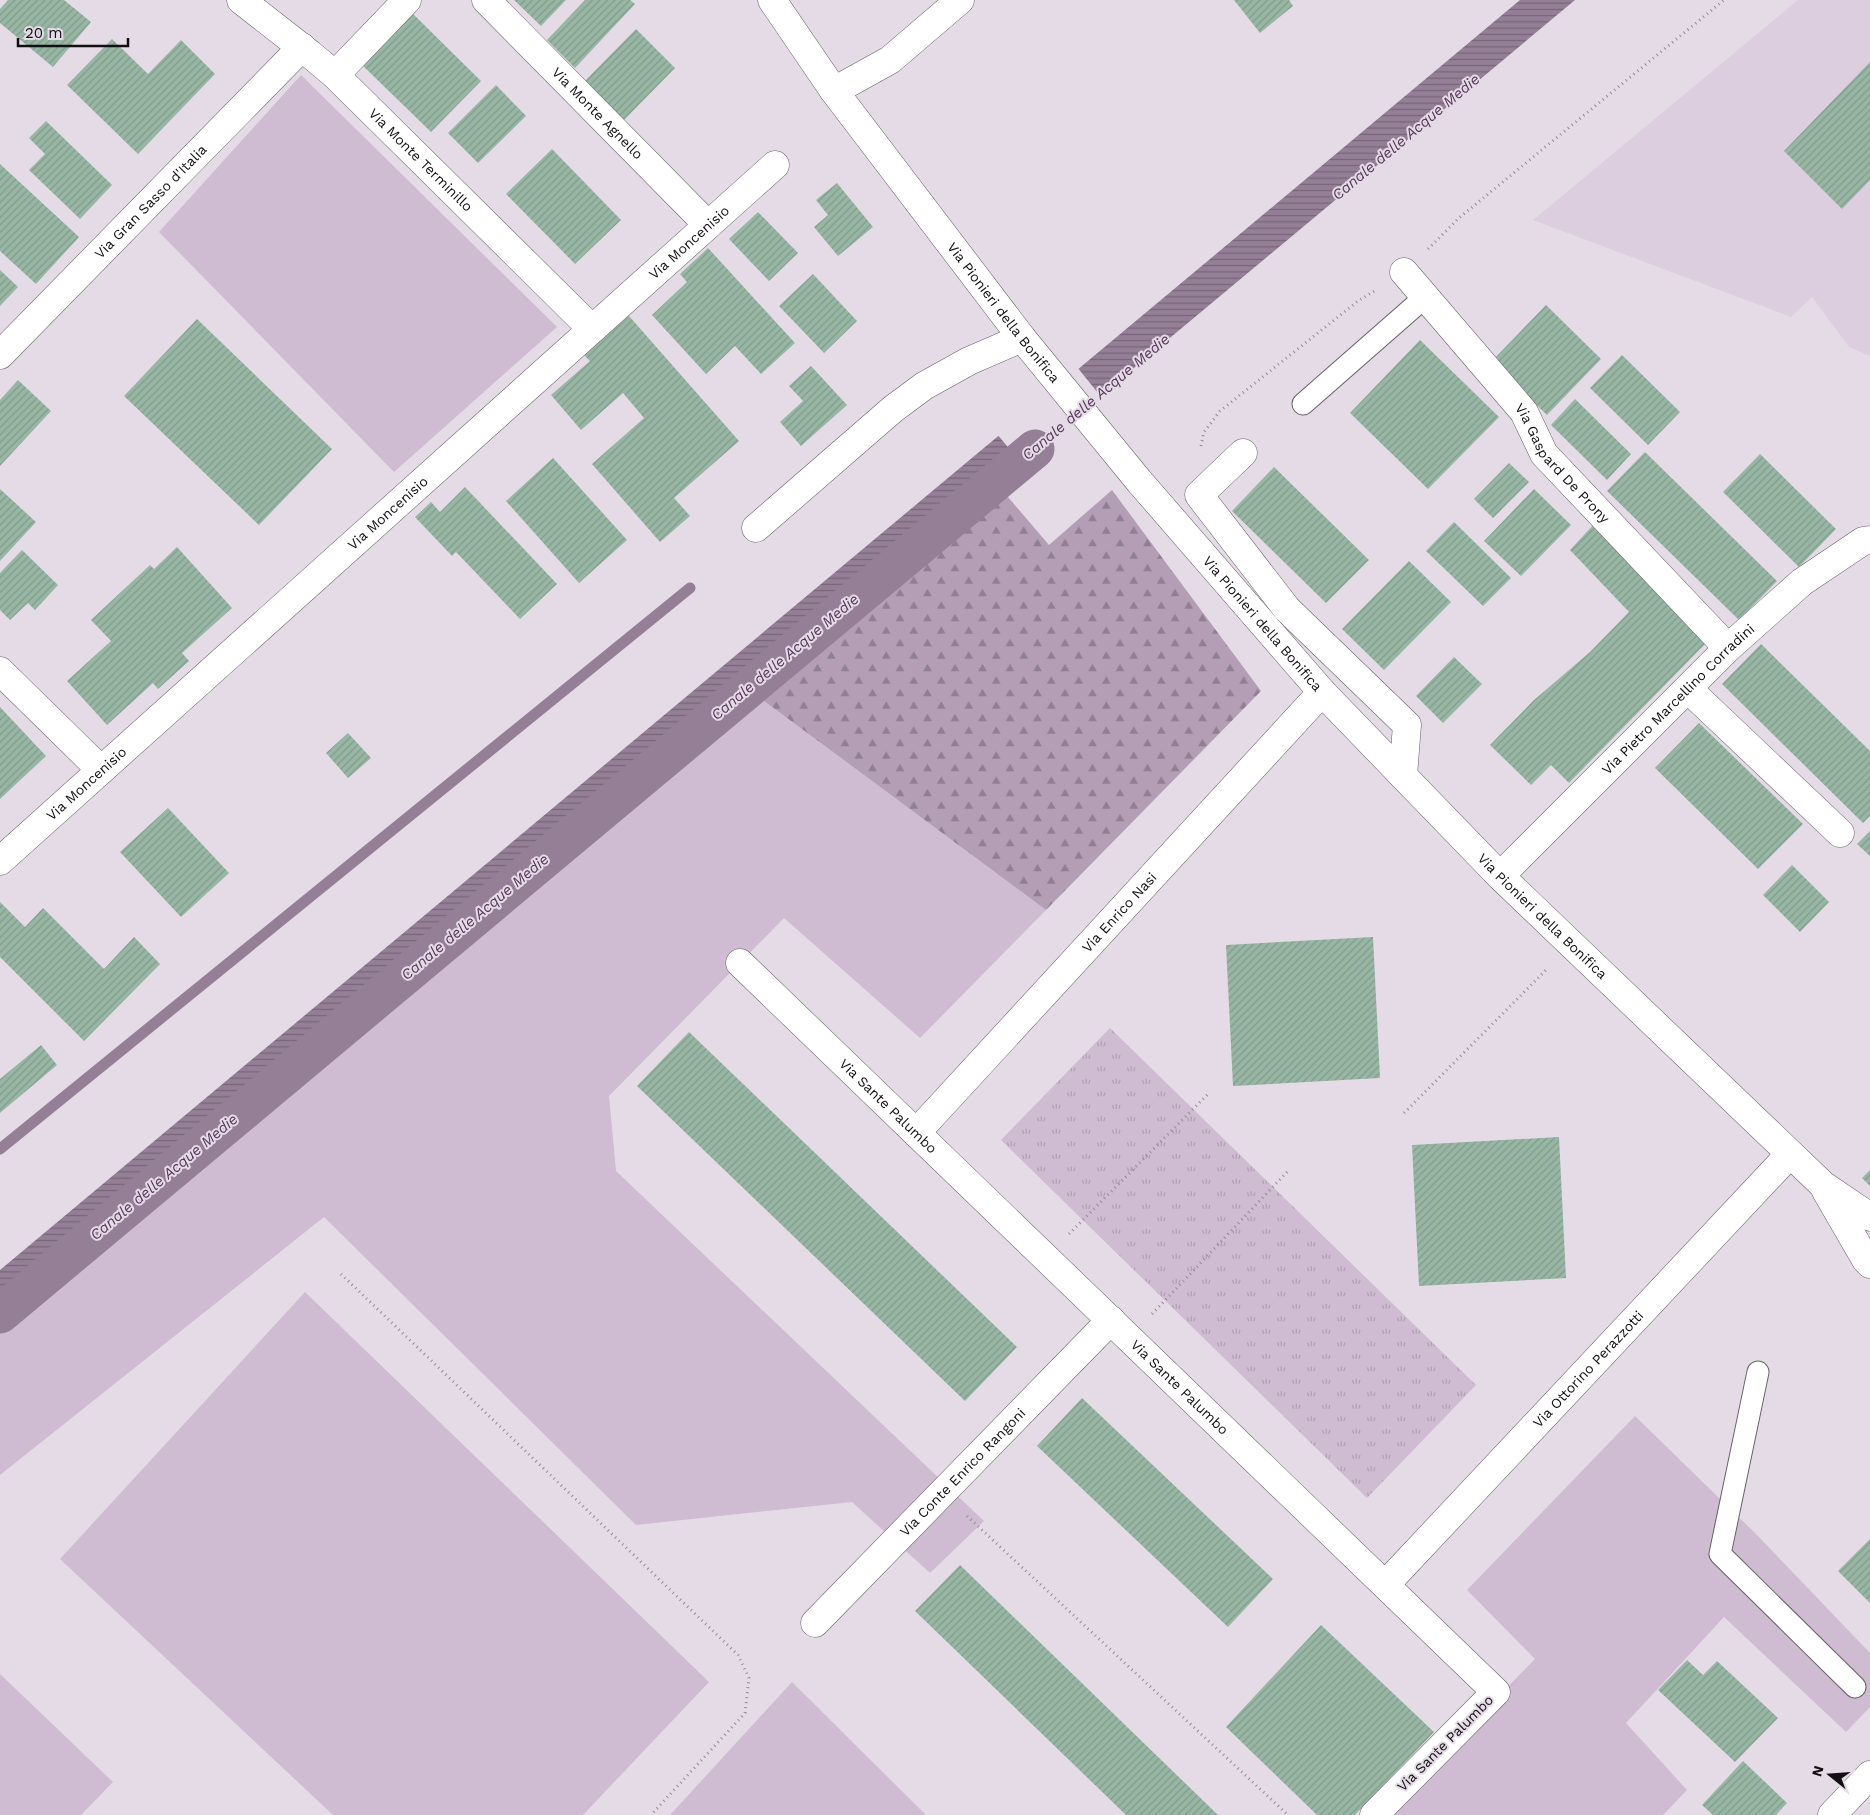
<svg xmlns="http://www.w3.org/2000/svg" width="1870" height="1815" font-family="'Work Sans',sans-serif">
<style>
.built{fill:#dccede}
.green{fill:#cfbbd2}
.forest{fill:url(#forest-firs)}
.park{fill:url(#park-tufts)}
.water{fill:url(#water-rules)}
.pier{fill:#e5dbe6}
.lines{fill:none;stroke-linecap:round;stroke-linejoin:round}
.stream{stroke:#947f96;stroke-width:11}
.canal{stroke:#947f96;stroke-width:39}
.building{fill:url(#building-hatch)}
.lane-casing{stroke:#685f68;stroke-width:23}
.street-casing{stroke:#685f68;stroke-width:29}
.path{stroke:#958d95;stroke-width:3;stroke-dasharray:1 4;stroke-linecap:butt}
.lane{stroke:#fff;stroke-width:21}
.street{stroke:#fff;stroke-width:28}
.labels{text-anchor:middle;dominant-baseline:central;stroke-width:4;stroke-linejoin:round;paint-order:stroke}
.street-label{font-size:14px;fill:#120f12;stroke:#e5dbe6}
.water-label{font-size:15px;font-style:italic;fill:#56365a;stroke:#e5dbe6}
</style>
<defs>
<pattern id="forest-firs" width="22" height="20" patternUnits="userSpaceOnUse" patternTransform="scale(1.25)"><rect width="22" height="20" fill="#b39eb5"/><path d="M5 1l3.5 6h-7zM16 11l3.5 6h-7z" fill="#907f92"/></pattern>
<pattern id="park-tufts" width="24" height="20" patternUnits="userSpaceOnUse" patternTransform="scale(1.25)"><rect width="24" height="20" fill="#cfbbd2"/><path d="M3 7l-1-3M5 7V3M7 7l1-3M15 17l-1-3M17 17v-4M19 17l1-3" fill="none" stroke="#b1a0b3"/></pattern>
<pattern id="water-rules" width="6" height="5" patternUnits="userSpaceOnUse" patternTransform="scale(1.25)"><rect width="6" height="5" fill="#947f96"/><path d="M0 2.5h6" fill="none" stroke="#776679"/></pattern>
<pattern id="building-hatch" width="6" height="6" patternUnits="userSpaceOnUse" patternTransform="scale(1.25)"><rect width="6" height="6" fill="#98b6a4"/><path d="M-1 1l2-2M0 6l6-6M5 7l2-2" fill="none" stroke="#829b8c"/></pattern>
</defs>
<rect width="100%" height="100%" fill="#e5dbe6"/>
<path class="built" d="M1798,0H1870V356L1849,347L1812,297L1791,317L1533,220Z"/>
<path class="green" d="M301,75L557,327L394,472L159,232Z
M748,689L1046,910L920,1038L784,918L609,1096L616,1171L984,1521L930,1573L852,1502L636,1525L324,1217L0,1475V1314Z
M305,1292L709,1682L583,1815H333L60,1559Z
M1635,1416L1755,1533L1870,1653V1707L1846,1732L1724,1617L1626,1723L1687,1790L1663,1815H1382L1535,1659L1467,1590Z
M0,1674L113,1782L81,1815H0Z
M792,1682L926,1815H670Z"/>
<path class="forest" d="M996,483L1049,545L1112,490L1261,691L1046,910L748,689Z"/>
<path class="park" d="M1110,1028L1476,1385L1367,1498L1001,1140Z"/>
<path class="water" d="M1520,0H1575L0,1314V1270Z"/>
<path class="pier" d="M1077,367L1102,398L1022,464L997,434Z"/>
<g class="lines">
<path class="stream" d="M0,1149L690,588"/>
<path class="canal" d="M0,1314L1035,449"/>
</g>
<path class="building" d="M8,0H64L91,22L53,67L0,23V9Z
M514,0H566L541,26Z
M585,0H630L635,4L575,68L547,40Z
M1234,0H1289L1293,6L1260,33Z
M410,11L481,81L431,132L360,63Z
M636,29L675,68L622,122L583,83Z
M112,39L148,74L181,40L215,74L138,154L67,85Z
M1870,62V180L1842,209L1784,151Z
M496,85L526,116L478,163L448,133Z
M46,121L112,185L80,219L29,170L45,154L29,138Z
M552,149L621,220L575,264L506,194Z
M0,164L79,237L36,284L0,251Z
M837,183L873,227L838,256L814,227L828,215L816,200Z
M758,212L798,253L769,281L729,239Z
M708,248L795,343L761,374L735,346L706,374L652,315L687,282L680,274Z
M0,270L18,287L0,306Z
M813,274L857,321L824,353L779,306Z
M1546,305L1601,359L1547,415L1492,361Z
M629,316L739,441L674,498L690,516L660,542L592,464L644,418L623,393L581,430L551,395L590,361L584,355Z
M197,319L332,449L259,525L124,396Z
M1420,340L1499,417L1428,489L1350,413Z
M1622,355L1680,412L1648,445L1590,388Z
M811,366L847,405L801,446L780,422L803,401L789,386Z
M18,380L51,411L0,466V400Z
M1575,399L1631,454L1607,480L1551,425Z
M1645,452L1777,581L1739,620L1607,491Z
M1760,454L1836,529L1799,567L1723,492Z
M553,458L627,540L579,583L506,501Z
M1509,463L1529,482L1493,518L1474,499Z
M1274,467L1369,560L1326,603L1232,511Z
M465,487L557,584L520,619L456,552L452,556L415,517L431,502L440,512Z
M0,489L36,522L0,561Z
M1534,489L1571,525L1521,576L1484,541Z
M1454,522L1511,578L1483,606L1426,551Z
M1596,522L1707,642L1569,783L1551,765L1531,785L1490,745L1534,700L1590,652L1629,612L1570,550Z
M177,547L232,608L182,653L189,661L158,689L153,683L107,725L67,681L111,641L91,620L150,565L154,569Z
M22,550L58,585L35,610L28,603L10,620L0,610V573Z
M1409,561L1451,602L1384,670L1342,629Z
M1761,644L1870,751V816L1863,823L1722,684Z
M1454,657L1482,684L1443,723L1416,696Z
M0,707L46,756L0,799Z
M1699,723L1803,824L1758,869L1655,768Z
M348,733L371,758L348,778L326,753Z
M168,808L229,873L181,917L120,852Z
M1870,831V856L1857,844Z
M1792,865L1829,902L1800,932L1763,895Z
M0,902L25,927L43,908L104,969L134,937L160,964L84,1041L0,957Z
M1373,937L1380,1078L1233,1086L1226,945Z
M689,1032L1017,1347L965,1401L637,1086Z
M41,1045L57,1065L0,1113V1079Z
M1559,1137L1566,1278L1419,1286L1412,1145Z
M1870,1170V1186L1862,1178Z
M1082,1398L1273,1579L1228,1627L1037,1446Z
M1870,1539V1603L1838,1571Z
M960,1565L1218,1815H1126L915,1611Z
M1321,1625L1434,1732L1355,1815H1317L1226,1727Z
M1687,1660L1703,1675L1717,1661L1778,1718L1735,1762L1658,1690Z
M1743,1761L1787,1803L1776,1815H1713L1702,1805Z"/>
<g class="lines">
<g class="lane-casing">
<path id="lane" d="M1303,404L1425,297
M1758,1372L1720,1554L1855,1687"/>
</g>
<g class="street-casing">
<g id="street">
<path id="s1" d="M241,0L310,54L335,75L592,329"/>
<path id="s2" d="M486,0L708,225"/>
<path id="s3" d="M772,0L834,91L1022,338L1139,481L1322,692L1500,876L1823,1185L1870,1217"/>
<path d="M335,75L407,0"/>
<path d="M834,91L890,60L960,0"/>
<path id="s4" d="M1404,272L1524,412L1544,454L1728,648"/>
<path id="s5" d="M0,355L302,47"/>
<path d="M1243,453L1199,495L1287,609L1407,725L1403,776"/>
<path d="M756,528L893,409L924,386L969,361L1022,338"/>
<path d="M0,671L101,770"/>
<path d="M1688,689L1840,833"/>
<path id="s6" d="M0,861L775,165"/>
<path id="s7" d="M1500,876L1728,648L1802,582L1863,541L1870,540"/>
<path id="s8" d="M740,963L1496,1692L1374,1815"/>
<path id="s9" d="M916,1133L1322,692"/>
<path d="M1826,1191L1866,1260L1870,1264"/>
<path id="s10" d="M1386,1584L1790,1154"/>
<path id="s11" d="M815,1623L1111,1320"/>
<path d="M1832,1815L1870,1775"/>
</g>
</g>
<path class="path" d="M1428,249L1459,218L1724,0
M1201,446L1204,432L1220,411L1358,301L1376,290
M1404,1113L1548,968
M1069,1234L1208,1094
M341,1274L738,1655L749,1678L745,1713L651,1815
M1152,1314L1288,1171
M967,1516L1288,1815"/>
<use href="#lane" class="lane"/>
<use href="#street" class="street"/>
</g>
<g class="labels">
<g class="street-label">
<text stroke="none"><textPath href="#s2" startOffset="159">Via Monte Agnello</textPath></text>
<text stroke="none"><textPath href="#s1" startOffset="241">Via Monte Terminillo</textPath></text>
<text stroke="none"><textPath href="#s5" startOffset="215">Via Gran Sasso d'Italia</textPath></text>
<text stroke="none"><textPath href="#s6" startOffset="926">Via Moncenisio</textPath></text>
<text stroke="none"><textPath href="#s3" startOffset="389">Via Pionieri della Bonifica</textPath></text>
<text stroke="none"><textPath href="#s4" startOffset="249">Via Gaspard De Prony</textPath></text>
<text stroke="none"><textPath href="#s6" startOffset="521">Via Moncenisio</textPath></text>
<text stroke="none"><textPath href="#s3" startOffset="794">Via Pionieri della Bonifica</textPath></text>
<text stroke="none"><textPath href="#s7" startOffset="251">Via Pietro Marcellino Corradini</textPath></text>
<text stroke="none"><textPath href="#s6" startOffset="116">Via Moncenisio</textPath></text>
<text stroke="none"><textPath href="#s9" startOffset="300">Via Enrico Nasi</textPath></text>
<text stroke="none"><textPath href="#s3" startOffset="1199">Via Pionieri della Bonifica</textPath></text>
<text stroke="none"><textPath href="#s8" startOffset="206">Via Sante Palumbo</textPath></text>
<text stroke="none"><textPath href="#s10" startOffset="295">Via Ottorino Perazzotti</textPath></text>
<text stroke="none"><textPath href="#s8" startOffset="611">Via Sante Palumbo</textPath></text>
<text stroke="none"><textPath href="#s11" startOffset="211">Via Conte Enrico Rangoni</textPath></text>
<text transform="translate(1445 1743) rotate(-45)">Via Sante Palumbo</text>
</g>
<g class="water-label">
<text transform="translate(1406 137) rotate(-40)">Canale delle Acque Medie</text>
<text transform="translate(1096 397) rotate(-40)">Canale delle Acque Medie</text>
<text transform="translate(785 657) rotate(-40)">Canale delle Acque Medie</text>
<text transform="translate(475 917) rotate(-40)">Canale delle Acque Medie</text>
<text transform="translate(164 1177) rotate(-40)">Canale delle Acque Medie</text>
</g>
</g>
<g transform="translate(1830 1775) rotate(287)" stroke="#e5dbe6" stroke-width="4" paint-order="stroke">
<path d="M0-4L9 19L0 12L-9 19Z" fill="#120f12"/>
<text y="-8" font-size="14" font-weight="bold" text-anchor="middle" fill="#120f12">N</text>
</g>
<path d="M18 38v8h110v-8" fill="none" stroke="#120f12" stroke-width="2.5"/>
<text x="25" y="38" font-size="15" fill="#120f12" stroke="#e5dbe6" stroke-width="4" paint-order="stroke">20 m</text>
</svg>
